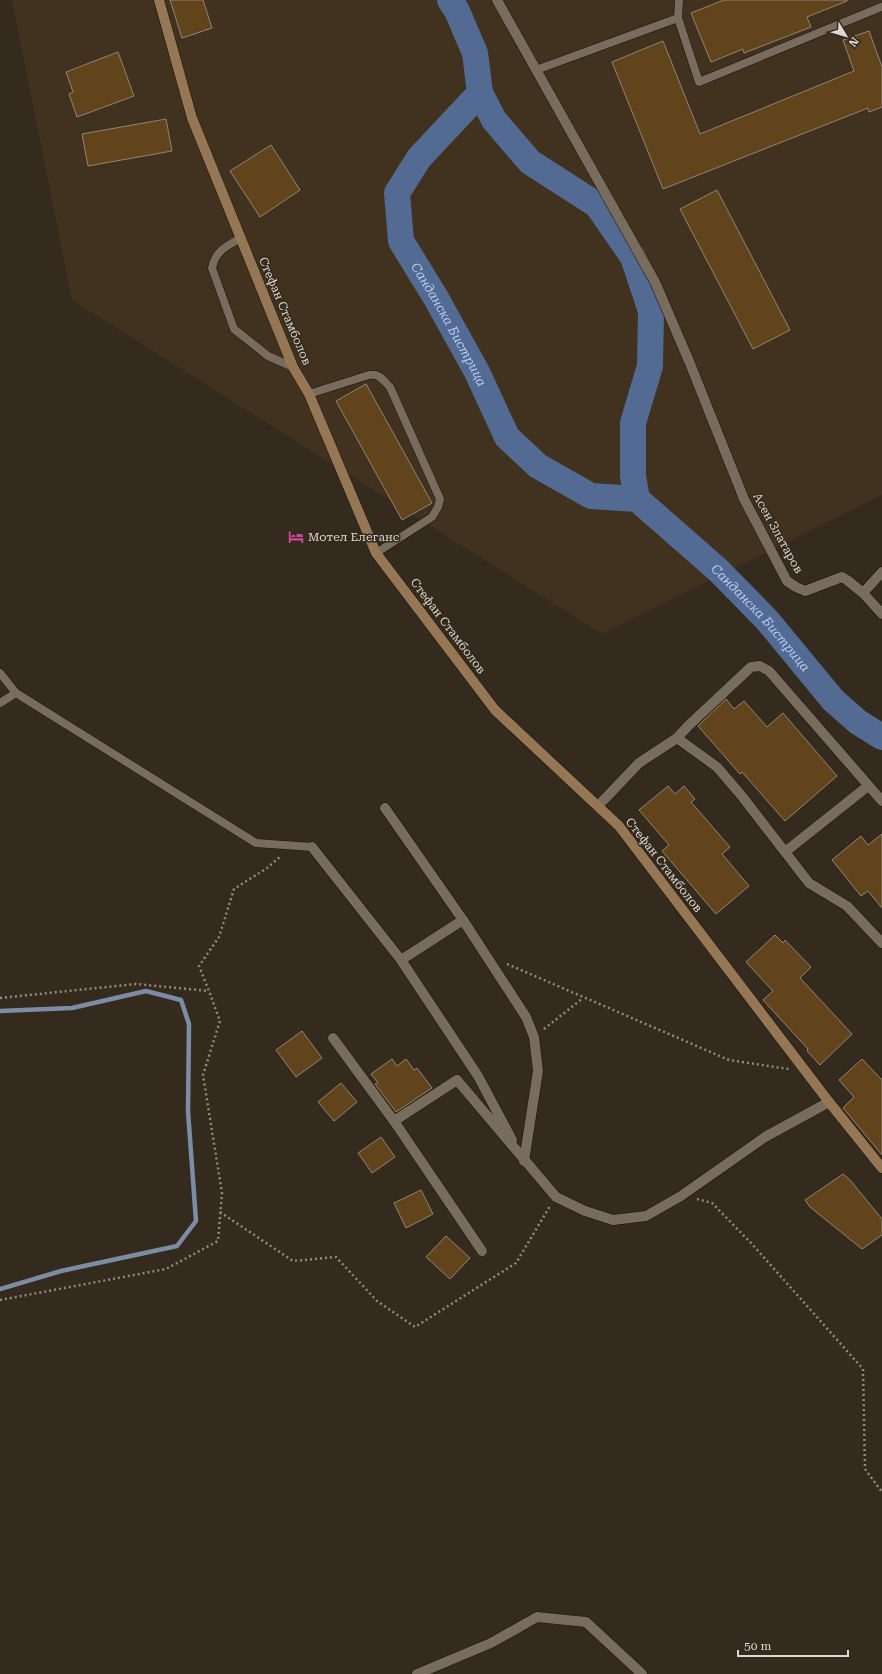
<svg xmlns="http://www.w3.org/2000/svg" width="882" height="1674" font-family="'Roboto Serif',serif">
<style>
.built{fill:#40321f}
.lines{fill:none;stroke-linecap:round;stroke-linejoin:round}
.stream{stroke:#7d8ca5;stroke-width:4.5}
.river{stroke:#536b93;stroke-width:26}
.building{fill:#61441b;stroke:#918576}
.lane-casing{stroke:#1b1206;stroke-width:9}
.street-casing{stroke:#1b1206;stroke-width:11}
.secondary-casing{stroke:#1b1206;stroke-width:11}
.path{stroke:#918a7f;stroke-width:2.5;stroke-dasharray:2 3;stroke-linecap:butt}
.lane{stroke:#786c5e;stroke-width:8}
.street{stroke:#786c5e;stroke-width:10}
.secondary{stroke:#957655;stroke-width:10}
.labels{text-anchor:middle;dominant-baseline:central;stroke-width:3;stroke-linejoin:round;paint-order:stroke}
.street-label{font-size:12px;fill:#ded8d0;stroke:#342a1d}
.poi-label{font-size:12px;fill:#ded8d0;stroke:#342a1d;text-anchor:start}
.water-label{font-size:13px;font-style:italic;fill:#b6cdf3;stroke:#342a1d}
</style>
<rect width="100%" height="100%" fill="#342a1d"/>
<path class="built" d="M12,0H882V495L602,634L72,300Z"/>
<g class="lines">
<path class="stream" d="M0,1011L72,1008L146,991L181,1000L189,1024L188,1111L196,1221L177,1246L61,1271L0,1289"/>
<g class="river">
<path id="s1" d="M450,0L457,11L475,53L480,93L419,158L397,193L401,241L436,298L477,372L507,437L538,466L591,496L637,499L718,570L767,620L833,700L858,722L882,737"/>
<path d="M480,93L494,120L530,162L597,205L633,257L651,311L650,366L633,423V476L637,499"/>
</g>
</g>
<path class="building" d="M170,0H203L212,28L182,38Z
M724,0H847V1L807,17L811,27L744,53L743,49L711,62L691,13Z
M869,31L882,67V107L869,112L868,108L663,189L612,62L663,41L700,134L854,71L843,40Z
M118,52L134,96L77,117L69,94L73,92L66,72Z
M166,119L172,151L88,166L82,134Z
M271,145L300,190L260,217L230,171Z
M717,190L790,330L753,349L680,209Z
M366,384L432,503L402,520L336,401Z
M726,699L734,709L744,701L767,727L783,713L837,776L785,821L742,772L740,774L698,726Z
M668,786L675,794L684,786L695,799L691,802L730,847L722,854L749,886L716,914L662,851L669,845L639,810Z
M882,834V908L868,891L861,896L832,860L861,836L868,845Z
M775,935L783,943L785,940L811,967L800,978L852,1034L820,1065L807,1051L808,1049L763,1000L773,991L746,962Z
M302,1031L322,1058L296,1077L276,1050Z
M392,1059L397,1066L406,1059L414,1070L417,1068L432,1088L396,1112L375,1084L378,1083L371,1074Z
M862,1059L882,1080V1155L843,1108L854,1097L839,1080Z
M341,1083L357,1102L334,1121L318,1102Z
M381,1137L395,1157L372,1173L358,1153Z
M843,1174L850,1180L882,1219V1235L862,1249L810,1207L805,1200Z
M421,1190L433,1214L406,1228L394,1203Z
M446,1236L470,1258L450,1279L426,1257Z"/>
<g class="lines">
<g class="lane-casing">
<path id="lane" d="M679,0L678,18L699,82L881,7
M536,70L678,18
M241,238C227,246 215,251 212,268L234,329L268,356L293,367
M309,394L369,375C379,373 383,380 390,387L440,499L438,507L432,517L376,553
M0,673L16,693
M0,703L16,693L256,843L312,847"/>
</g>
<g class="street-casing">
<path id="street" d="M497,0L655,282L689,361L744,499L787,581L796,587L805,591L842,577L847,580L863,593L882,572
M863,593L882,614
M677,738L688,726L751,667L760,666L769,671L882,801
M598,806L639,763L677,738L717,767L741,795L809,883L847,906L882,943
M385,808L463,920L526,1017L534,1037L538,1071L524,1161
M312,847L401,960L463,920
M785,852L868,786
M401,960L478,1076L512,1140
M333,1038L394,1121
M482,1251L394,1121L457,1080L556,1197L585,1211L613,1220L646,1216L681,1196L765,1137L829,1102
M417,1674L491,1643L537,1617L586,1622L642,1674"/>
</g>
<g class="secondary-casing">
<path id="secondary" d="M159,0L192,118L293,367L309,394L376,553L495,710L619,826L829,1102L882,1168"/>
</g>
<path class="path" d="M507,964L729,1060L789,1069
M0,998L136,984L209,991
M544,1029L583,998
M697,1199L712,1203L752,1244L863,1369L865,1469L882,1492
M220,1212L293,1261L336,1257L377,1301L415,1327L516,1263L550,1206
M0,1300L166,1269L218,1241L222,1193L203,1075L220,1021L209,991L199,966L219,937L234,889L267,868L281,856"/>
<use href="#lane" class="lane"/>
<use href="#street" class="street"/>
<use href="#secondary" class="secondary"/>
</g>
<defs>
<g id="hotel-bare" transform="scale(1.2)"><path d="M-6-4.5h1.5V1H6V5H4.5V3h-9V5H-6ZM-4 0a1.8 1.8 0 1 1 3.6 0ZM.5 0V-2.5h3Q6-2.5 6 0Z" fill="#d1479c" stroke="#342a1d" stroke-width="2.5" paint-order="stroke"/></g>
</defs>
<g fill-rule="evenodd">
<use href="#hotel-bare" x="296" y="537"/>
</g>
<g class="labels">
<g class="street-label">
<text transform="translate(285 311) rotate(67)">Стефан Стамболов</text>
<text transform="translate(778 533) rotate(61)">Асен Златаров</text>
<text transform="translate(448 626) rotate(53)">Стефан Стамболов</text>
<text transform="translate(664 865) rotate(52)">Стефан Стамболов</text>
</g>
<g class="poi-label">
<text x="308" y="537">Мотел Елеганс</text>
</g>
<g class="water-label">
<text stroke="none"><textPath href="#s1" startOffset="374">Санданска Бистрица</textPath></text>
<text stroke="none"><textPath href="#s1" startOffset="822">Санданска Бистрица</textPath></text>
</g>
</g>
<g transform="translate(846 36) rotate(128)" stroke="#342a1d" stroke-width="3" paint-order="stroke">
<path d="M0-3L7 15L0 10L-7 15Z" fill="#ded8d0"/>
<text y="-6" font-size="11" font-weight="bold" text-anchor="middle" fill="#ded8d0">N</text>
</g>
<path d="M738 1650v6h110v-6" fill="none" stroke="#ded8d0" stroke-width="2"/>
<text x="744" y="1650" font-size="12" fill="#ded8d0" stroke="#342a1d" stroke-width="3" paint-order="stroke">50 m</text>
</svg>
